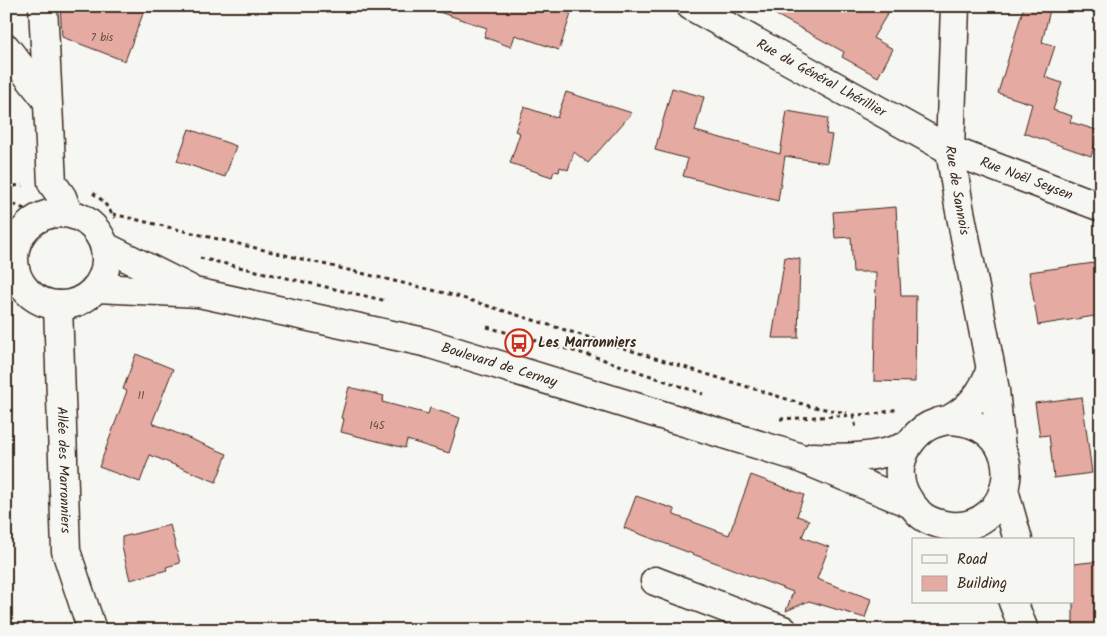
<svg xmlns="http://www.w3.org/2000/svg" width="1107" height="636" font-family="Kalam,sans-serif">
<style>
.building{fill:#e5aaa2;stroke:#3b2a1e}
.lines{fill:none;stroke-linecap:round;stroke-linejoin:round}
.minor-casing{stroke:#3b2a1e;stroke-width:31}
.path{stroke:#3b2a1e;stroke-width:3;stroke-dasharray:4 4;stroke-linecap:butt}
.minor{stroke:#f6f6f2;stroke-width:28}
.labels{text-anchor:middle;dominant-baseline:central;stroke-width:4;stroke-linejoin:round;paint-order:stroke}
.number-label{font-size:11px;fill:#664a3f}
.street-label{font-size:14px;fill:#3b2a1e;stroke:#f6f6f2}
.poi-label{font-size:14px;font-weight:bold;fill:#3b2a1e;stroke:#f6f6f2;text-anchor:start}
</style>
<rect width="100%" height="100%" fill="#f6f6f2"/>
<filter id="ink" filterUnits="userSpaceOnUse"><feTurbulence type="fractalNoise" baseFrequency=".02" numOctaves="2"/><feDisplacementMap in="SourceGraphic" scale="10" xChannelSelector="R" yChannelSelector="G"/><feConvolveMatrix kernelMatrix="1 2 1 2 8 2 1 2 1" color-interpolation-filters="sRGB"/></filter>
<g filter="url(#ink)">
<path class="building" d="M60,6H146L125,61L62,37Z
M436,6H546L571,14L559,50L515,35L511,47L484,37L487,28L436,11Z
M760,6H892L873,38L893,49L878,77L842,57L844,52Z
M1024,6H1051L1042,42L1055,46L1045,77L1062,83L1053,110L1072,116L1070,122L1100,131L1091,156L1024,133L1032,104L998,93Z
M672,88L704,97L695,131L780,154L787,111L828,118L826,134L832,135L827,163L785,156L778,201L683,176L688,159L655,150Z
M566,92L632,113L588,163L574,152L568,170L560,167L559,172L554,171L552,177L510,163L520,133L515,131L524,107L557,118Z
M189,129L236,146L225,177L177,161Z
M896,207L901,296H916L915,382L874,381L876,272H853L851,237L835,238L833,212Z
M785,257L800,259L798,338H772Z
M1101,262V315L1038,325L1029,272Z
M136,354L173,369L152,423L227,454L216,482L150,455L140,482L99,467L127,391L123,389Z
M349,387L384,396L382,402L428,414L430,408L460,418L449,453L407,440L405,448L341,432L344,419L341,418Z
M1082,397L1092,473L1054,478L1049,435L1040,436L1035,403Z
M751,475L804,495L797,516L809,520L802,537L829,547L817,579L871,599L865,618L809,601L786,611L793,592L624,528L636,496L674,509V515L729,535Z
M170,525L180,563L166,567L167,570L130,580L122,547V537Z
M1101,561V630H1073V564Z"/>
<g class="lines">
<g class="minor-casing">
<g id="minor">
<path d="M43,6L52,183L62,197L68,213"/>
<path id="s1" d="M691,6L950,150L1101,207"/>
<path id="s2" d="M955,6L950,150L959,206L995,390L1001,449"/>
<path d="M6,48L46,99"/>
<circle cx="60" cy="259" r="46"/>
<path d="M106,247L188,288"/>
<path id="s3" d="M97,288L199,293L424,342L795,456L909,503"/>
<path id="s4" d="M58,305L66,551L92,630"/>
<path d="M949,420C1036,423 1016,539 944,525C935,523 924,519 918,512C906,499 898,485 900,468C903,448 917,429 936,423C941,421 946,421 950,419C971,408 983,392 990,371"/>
<path d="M813,457C846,459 876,458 907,446"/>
<path d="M1004,490L1018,540"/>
<path d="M655,581L783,630"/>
<path d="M1013,602L1024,630"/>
</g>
</g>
<path class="path" d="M6,187L23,185
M93,193L103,201L115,218
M6,201L36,214
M113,214L453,295L809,406L847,413
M200,258L387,301
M487,327L599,358L703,394
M853,415L856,428
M780,419L875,414L898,409"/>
<use href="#minor" class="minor"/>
</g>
</g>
<defs>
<g id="bus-ring" transform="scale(1.4375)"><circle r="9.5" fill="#f6f6f2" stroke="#c8321e" stroke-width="1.5"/><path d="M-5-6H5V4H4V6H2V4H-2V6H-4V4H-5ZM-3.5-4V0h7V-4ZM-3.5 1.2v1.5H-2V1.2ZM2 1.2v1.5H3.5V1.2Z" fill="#c8321e"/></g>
</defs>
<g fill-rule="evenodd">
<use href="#bus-ring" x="519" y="343"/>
</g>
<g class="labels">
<g class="number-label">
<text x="102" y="38">7 bis</text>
<text x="141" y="396">11</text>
<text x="377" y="426">145</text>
</g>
<g class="street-label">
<text stroke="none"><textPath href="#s1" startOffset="149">Rue du Général Lhérillier</textPath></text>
<text stroke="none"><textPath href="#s1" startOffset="378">Rue Noël Seysen</textPath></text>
<text stroke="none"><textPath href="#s2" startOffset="185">Rue de Sannois</textPath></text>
<text stroke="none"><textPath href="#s3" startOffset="411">Boulevard de Cernay</textPath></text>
<text stroke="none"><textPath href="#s4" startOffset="165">Allée des Marronniers</textPath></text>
</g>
<g class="poi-label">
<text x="538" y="343">Les Marronniers</text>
</g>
</g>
<rect width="1107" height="636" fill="none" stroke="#f6f6f2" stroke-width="25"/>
<rect x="12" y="12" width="1082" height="611" fill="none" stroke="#3b2a1e" stroke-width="2" filter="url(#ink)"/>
<rect x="912" y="538" width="162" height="65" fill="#f6f6f2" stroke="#aba49d"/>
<rect x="922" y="555" width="25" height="8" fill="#f6f6f2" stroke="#aba49d"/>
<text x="957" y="564" font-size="15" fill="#3b2a1e">Road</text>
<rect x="922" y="576" width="25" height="15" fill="#e5aaa2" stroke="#aba49d"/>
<text x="957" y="588" font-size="15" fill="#3b2a1e">Building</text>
</svg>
